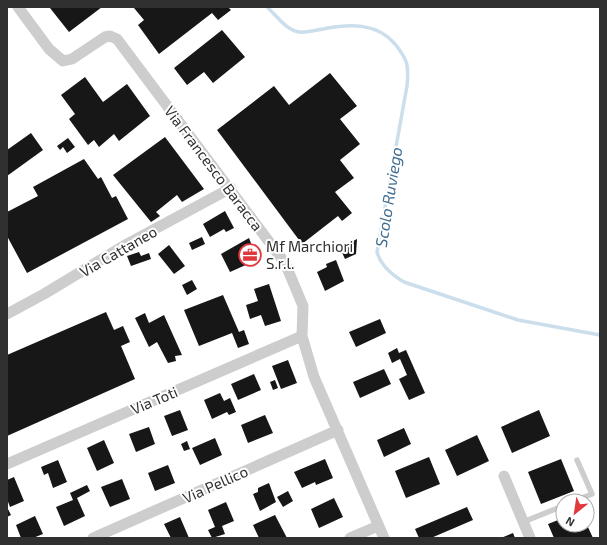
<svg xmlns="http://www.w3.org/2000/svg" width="607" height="545" font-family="'Exo 2',sans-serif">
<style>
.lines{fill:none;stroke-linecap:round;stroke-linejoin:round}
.stream{stroke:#cbdeec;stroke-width:3.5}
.building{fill:#171717}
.lane{stroke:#cdcdcd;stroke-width:5.5}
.street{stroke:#cdcdcd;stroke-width:11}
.labels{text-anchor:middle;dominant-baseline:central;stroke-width:4;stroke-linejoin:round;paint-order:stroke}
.street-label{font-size:15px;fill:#303030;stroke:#fff}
.poi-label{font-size:15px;fill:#303030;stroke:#fff;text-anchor:start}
.water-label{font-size:16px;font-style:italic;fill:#3f6d91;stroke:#fff}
</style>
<rect width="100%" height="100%" fill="#fff"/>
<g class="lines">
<path class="stream" d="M267,7C276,15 286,30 299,32C306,33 316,30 323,29C349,24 376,22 395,44C408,60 409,66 407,86L377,252C381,266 392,275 404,282L518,320L600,335"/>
</g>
<path class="building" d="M51,7H102L69,32L50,8Z
M136,7H228L231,10L218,20L212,13L159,54L138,25L144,20L134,8Z
M222,30L245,57L213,83L204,72L187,85L174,68Z
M330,73L357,106L340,119L360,144L340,160L354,178L335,192L352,213L342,221L338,216L302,244L217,130L274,86L289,105Z
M85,77L103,102L127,84L150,116L119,141L114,134L99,147L94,140L88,145L69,119L75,114L61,95Z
M31,133L43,150L7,176V150Z
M165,137L204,189L182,202L177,195L156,212L160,216L151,222L113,175Z
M68,138L75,147L67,153L63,147L60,150L57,146Z
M84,159L98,179L101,177L112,198L116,196L128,219L27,273L7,236V212L38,196L33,187Z
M225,211L234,228L226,232L224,229L210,237L203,224Z
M202,237L205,244L192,250L189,243Z
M249,238L258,261L249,266L248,264L230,272L221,254Z
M357,239L356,254L345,259L340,248Z
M169,245L185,266L174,274L158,254Z
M139,252L141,256L149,253L151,259L131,266L127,256Z
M336,260L344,281L325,291L317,272L327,267L326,264Z
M192,280L197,289L187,295L182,285Z
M269,284L281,321L265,326L261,315L250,319L246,305L258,301L254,289Z
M223,295L239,332L244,330L249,344L238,348L232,333L199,346L184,310Z
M106,312L114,330L123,326L130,342L121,346L135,379L7,436V355Z
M145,313L149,323L164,315L182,355L175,356L176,361L168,363L157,342L149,347L135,318Z
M380,319L386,333L356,347L349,332Z
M397,348L399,353L406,350L425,393L409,400L399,379L407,375L400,359L392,363L388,353Z
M288,360L297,383L281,389L272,366Z
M384,369L391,384L360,398L353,382Z
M254,374L261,390L238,400L231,384Z
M275,380L278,388L273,390L270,382Z
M220,393L224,401L230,398L236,412L229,415L227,412L212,419L204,400Z
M180,410L188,430L172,436L164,416Z
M539,410L550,436L512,453L501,427Z
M265,415L273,433L248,443L241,425Z
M149,427L155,444L136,452L129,434Z
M404,428L411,444L384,457L377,440Z
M477,435L489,461L457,476L445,450Z
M215,438L222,455L200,465L192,448Z
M104,440L114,463L97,471L87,448Z
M187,441L190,449L184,451L181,444Z
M429,457L440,484L406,498L395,471Z
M325,459L333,478L316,485L315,482L302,488L294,472Z
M561,459L574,491L541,504L528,472Z
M58,460L67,482L53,488L48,473L44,475L41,467Z
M168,465L175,483L155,491L148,473Z
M14,477L24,501L10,507L7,499V480Z
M122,479L130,499L110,507L101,487Z
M269,483L276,502L260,511L253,494L258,492V488Z
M87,485L90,491L77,498L85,516L64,526L56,507L73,500L70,493Z
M288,491L293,501L283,507L277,497Z
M334,498L343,517L319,528L311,509Z
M226,502L234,521L222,526L225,534L212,538L208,530L215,527L208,510Z
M7,507L11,515L7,517Z
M467,507L473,520L431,538H419L415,529Z
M275,515L287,538H259L253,525Z
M35,516L43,534L33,538H21L16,525Z
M180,517L189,538H171L164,524Z
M563,518V525H587L593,538H554L548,524Z
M513,533L515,538H501Z"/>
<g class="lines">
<path class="lane" d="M575,501L592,494L577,460
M523,522L563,506"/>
<path class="street" d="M18,7L49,49L63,61L72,59L105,37L110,36L117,39L285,263L303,306L302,336L314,377L384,538
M7,314L44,294L127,244L231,188
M7,464L302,336
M504,476L530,538
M93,538L338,430
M350,538L378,526"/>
</g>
<defs>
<g id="office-ring" transform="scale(1.15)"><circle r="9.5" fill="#fff" stroke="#e1383c" stroke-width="1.5"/><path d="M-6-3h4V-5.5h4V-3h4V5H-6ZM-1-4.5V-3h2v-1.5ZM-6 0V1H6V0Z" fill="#e1383c"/></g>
</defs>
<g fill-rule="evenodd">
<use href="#office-ring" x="250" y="255"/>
</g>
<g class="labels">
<g class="street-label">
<text transform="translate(214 168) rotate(53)">Via Francesco Baracca</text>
<text transform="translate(118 251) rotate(-30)">Via Cattaneo</text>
<text transform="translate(154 400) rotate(-23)">Via Toti</text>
<text transform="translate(215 484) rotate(-24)">Via Pellico</text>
</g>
<g class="poi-label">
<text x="266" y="246">Mf Marchiori<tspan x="266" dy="17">S.r.l.</tspan></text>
</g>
<g class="water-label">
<text transform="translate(388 197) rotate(-81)">Scolo Ruviego</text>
</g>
</g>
<rect width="607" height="545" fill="none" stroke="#303030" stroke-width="16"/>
<g transform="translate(575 513) rotate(210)"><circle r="19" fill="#ffffff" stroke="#acacac"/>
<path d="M0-3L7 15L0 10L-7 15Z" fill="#e1383c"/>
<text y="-6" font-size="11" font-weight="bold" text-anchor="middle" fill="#303030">N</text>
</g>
</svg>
